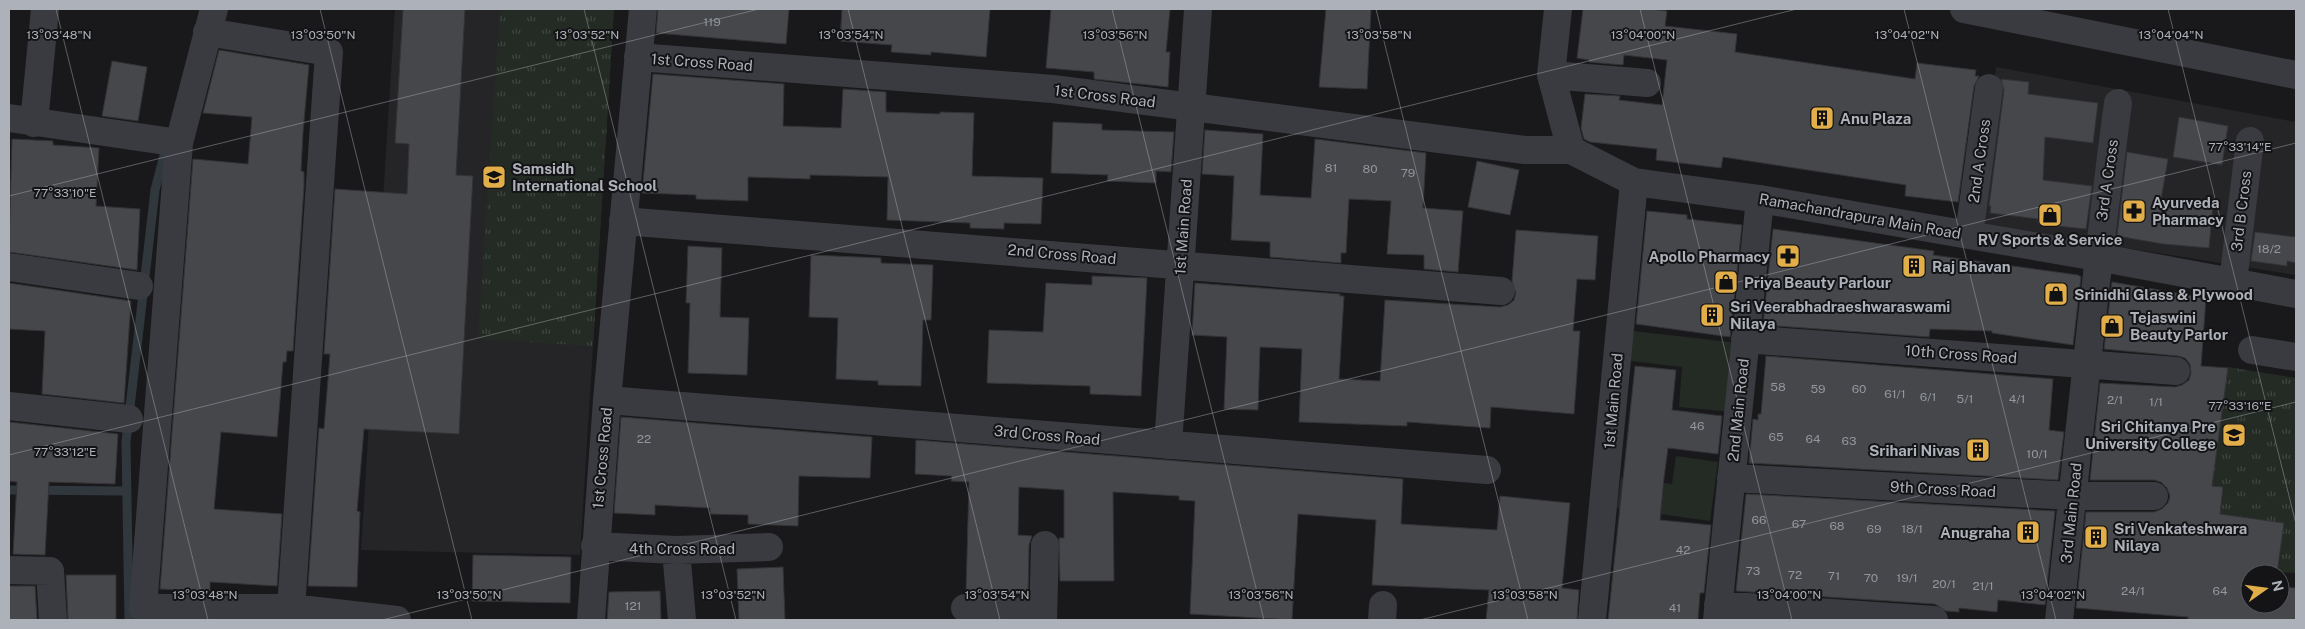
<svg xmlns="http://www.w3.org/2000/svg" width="2305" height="629" font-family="'Public Sans',sans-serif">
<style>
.built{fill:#252528}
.grass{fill:#232b24}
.park{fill:url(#park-tufts)}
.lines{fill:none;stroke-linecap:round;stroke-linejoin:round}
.stream{stroke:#30383e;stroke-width:9}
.building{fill:#46474b;stroke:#333337}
.minor{stroke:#3a3b40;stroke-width:28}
.ticks{fill:none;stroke:#adb1b9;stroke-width:1;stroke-opacity:0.45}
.labels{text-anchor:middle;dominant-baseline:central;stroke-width:4;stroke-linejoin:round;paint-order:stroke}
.number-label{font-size:12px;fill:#93969e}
.street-label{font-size:15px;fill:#adb1b9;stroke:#141416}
.poi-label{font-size:15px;font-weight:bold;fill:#adb1b9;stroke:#141416;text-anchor:start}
.ticks-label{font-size:12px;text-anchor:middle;fill:#adb1b9;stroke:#141416;stroke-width:4;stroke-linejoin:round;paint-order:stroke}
</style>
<defs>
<pattern id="park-tufts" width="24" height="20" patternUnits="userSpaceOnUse" patternTransform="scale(1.25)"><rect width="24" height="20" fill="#232b24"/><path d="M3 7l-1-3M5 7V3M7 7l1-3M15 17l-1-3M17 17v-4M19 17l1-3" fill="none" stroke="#404742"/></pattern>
</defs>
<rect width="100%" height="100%" fill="#19191b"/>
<path class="built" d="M395,9H614L580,555L361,550Z
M1996,67L2296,122V275L1982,225Z"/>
<path class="grass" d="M1633,331L1739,343L1732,412L1679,407L1682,367L1630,361Z
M1676,456L1718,462L1710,521L1617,508L1621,477L1672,484Z"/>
<path class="park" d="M500,9H614L593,346L478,339Z
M2228,367L2296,378V573L2278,572L2284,523L2220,514L2223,488L2212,486Z"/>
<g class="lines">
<path class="stream" d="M9,490L127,491
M129,620L126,442L155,190L167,144"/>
</g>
<path class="building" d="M403,9H465L456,175L473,176L459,434L364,429L357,511L360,512L357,587L308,586L319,428L324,429L330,354H324L335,189L407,194L409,144L395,143Z
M658,9H789L786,44L656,33Z
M842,9H990L986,57L931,52V55L891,52L892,45L840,41Z
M1051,9H1170L1166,52H1170L1168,87L1094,79V72L1046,68Z
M1326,9H1371L1367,89L1319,87Z
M1583,9H1647L1667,11L1665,26L1737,34L1735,52L1915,79L1917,63L1976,70L1975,76H1979L1974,86L1958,202L1905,196L1906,185L1723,157L1721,168L1656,160L1657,149L1590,142L1584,139L1581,128L1585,94L1620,96L1619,100L1662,105L1667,60L1624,55L1623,65L1589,62V60L1577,58Z
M219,50L309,65L303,132L301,171L304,172V186L293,351H287L286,362H283L277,437L221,432L214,509L282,514L277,586L210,582V591L160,589L193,159L248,164L252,117L203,113Z
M112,61L147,67L138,121L102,116Z
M653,74L784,84L783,126L841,128L843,89L886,92V112L940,114V112L974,113L972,176L1043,178L1041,224L1004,223V229L970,228V223L887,220L888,177L810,175V179L748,177V201L696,199V195L642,193Z
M2001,79L2029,82L2028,94L2098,103L2093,143L2045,137L2043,180L2092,186L2086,229L2038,224V219L1990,213L1991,206H1989L2004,90Z
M2179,117L2228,126L2222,165L2173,157Z
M1053,122L1102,124V130L1174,132L1171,172L1156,171V183L1107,181L1108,175L1051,173Z
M1205,130L1263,134L1260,195L1311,198L1315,139L1426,153L1423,208L1463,211L1458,272L1424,269V255L1387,254L1391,201L1349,199L1346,253H1341V263L1270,257V242L1231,240L1234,176L1202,174Z
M12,139L53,141V145L99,148L96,206L140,209L137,270L9,252Z
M2127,152L2168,159L2161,200L2213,204L2209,248L2163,244L2117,236Z
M1477,161L1519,170L1510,215L1468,207Z
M1647,211L1687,215V219L1742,225L1730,337L1636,324Z
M1773,229L1934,251L1933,255L2078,275L2081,277L2073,345L1992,333V331L1930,329L1929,337L1763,325Z
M1516,230L1598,236L1595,280L1577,279L1573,331H1580L1574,414L1491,407L1490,428L1407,422V426L1299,422L1302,349L1260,347L1258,410L1224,409L1227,337L1192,335L1195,283L1340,294V296H1344L1339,379L1380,381L1385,300L1500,307L1508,305L1514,300L1516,293L1512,281Z
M2255,232L2296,237V263L2287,261V266L2251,261Z
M688,246L722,248L720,317L749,318L747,375L688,373L690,303H686Z
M811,255L881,258V263L933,265L931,320H923L921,386L878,385V381L836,379L838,318L809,317Z
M1092,276L1147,278L1141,396L1090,394V386L987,383L989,330L1043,332L1046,283L1092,285Z
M2112,282L2206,298L2201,366L2228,368L2212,486L2223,487L2220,514L2284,523L2277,574H2250V604H2280V587L2296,588V620H2188V617L2076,608L2086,512H2154L2162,509L2168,503L2170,496L2167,488L2161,482L2154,480H2090L2100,383L2175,387L2182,385L2189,380L2191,373L2190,364L2185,358L2178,356L2104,349Z
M9,283L131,301L124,403L42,394L45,331L9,329Z
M1766,356L2053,379L2049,430L2064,432L2058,480L1749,463L1753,419L1758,420V414H1761Z
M1635,366L1676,370L1672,410L1722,416L1718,454L1668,448L1664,478L1660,520L1711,525L1704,593H1700L1698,620H1608Z
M621,417L872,437L870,478L799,476L798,526L748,524V515L710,514V508L655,505V515L614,513Z
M9,422L118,434L115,484L49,482L45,555L13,554L17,482L9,481Z
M916,440L1403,479L1401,524L1497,530L1500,496L1570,503L1562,588L1579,590L1577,620H1486L1489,590L1372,585L1376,520L1298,514L1292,620L1190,614L1195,501L1179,500V496L1113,492L1114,581H1060L1059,538H1064V490L1019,487L1018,535L1032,536L1029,545L1028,596L966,592L969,482L951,481L952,476L915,474Z
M1746,494L2055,511L2045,605L1998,600L1997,612L1959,608V612L1946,611L1935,604L1736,591Z
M473,555L571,557L570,603L472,601Z
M783,567L785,620H739L737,569Z
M66,575H116V620H68Z
M9,586H35L37,620H9Z
M660,591L661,620H607L609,592Z"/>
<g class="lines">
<path class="minor" d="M214,9L179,143L143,608H291L397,620
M1558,9L1551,75L1571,150L1634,182L1760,199L2097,257L2296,294
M1964,9L2296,75
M207,32L329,52L291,608
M638,57L1053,89L1525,150H1571
M1551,75L1647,83
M9,118L179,143
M34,123L45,9
M623,221L1501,291
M1969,235L1989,88
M9,267L139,286
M2233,282L2250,141
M1745,339L2176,371
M2252,350L2296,357
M607,400L1487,470
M9,406L129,419
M1168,445L1198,9
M1731,478L2073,496H2154
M595,546L676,550L769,547
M676,550L682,620
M9,570L50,571L53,620
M1718,605L1934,620
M965,608L1043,613
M591,620L607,400L643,9
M1043,620L1045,545
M1382,620L1383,605
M1592,620L1634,182
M1717,620L1760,199
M2059,620C2078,448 2095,275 2118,103"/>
</g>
<path class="ticks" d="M56,9L208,620M320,9L472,620M584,9L736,620M848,9L1000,620M1112,9L1264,620M1376,9L1528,620M1640,9L1792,620M1904,9L2056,620M2168,9L2296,524M9,196L759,9M9,455L1797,9M382,620L2296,143M1420,620L2296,402"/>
<defs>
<g id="building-square" transform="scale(1.25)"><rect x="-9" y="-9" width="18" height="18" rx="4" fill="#e2ae4a" stroke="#141416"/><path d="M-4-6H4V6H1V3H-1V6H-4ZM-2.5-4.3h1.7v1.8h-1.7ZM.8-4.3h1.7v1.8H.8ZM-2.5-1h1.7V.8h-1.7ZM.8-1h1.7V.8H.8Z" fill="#111"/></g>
<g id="school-square" transform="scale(1.25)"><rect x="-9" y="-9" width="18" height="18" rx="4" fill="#e2ae4a" stroke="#141416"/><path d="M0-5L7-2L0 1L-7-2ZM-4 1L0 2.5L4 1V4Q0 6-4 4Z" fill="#111"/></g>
<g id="pharmacy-square" transform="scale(1.25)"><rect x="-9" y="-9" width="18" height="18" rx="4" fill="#e2ae4a" stroke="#141416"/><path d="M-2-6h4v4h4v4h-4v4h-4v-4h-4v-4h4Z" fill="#111"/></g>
<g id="shop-square" transform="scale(1.25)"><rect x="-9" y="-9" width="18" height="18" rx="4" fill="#e2ae4a" stroke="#141416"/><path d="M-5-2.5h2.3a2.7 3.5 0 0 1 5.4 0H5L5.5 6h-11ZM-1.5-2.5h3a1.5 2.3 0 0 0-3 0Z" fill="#111"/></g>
</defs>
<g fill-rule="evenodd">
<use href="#building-square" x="1822" y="118"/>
<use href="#school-square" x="494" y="177"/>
<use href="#pharmacy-square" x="2134" y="211"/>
<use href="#shop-square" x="2050" y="215"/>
<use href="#pharmacy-square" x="1788" y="256"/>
<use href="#building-square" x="1914" y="266"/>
<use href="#shop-square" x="1726" y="282"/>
<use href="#shop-square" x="2056" y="294"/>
<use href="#building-square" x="1712" y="315"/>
<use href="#shop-square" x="2112" y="326"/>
<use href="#school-square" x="2234" y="435"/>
<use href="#building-square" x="1978" y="450"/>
<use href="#building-square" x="2028" y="532"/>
<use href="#building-square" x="2096" y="537"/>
</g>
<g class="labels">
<g class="number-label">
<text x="712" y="22">119</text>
<text x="1331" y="168">81</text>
<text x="1370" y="169">80</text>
<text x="1408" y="173">79</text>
<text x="2269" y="249">18/2</text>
<text x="1778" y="387">58</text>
<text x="1818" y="389">59</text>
<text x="1859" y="389">60</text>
<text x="1895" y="394">61/1</text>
<text x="1928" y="397">6/1</text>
<text x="1965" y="399">5/1</text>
<text x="2017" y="399">4/1</text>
<text x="2115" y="400">2/1</text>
<text x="2156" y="402">1/1</text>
<text x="1697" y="426">46</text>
<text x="1776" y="437">65</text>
<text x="644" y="439">22</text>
<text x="1813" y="439">64</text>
<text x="1849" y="441">63</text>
<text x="2037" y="454">10/1</text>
<text x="1759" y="520">66</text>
<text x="1799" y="524">67</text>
<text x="1837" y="526">68</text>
<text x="1874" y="529">69</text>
<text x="1912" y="529">18/1</text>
<text x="1683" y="550">42</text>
<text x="1753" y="571">73</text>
<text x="1795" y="575">72</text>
<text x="1834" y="576">71</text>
<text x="1871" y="578">70</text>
<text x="1907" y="578">19/1</text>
<text x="1944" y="584">20/1</text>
<text x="1983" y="586">21/1</text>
<text x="2133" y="591">24/1</text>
<text x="2220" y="591">64</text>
<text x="633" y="606">121</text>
<text x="1675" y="608">41</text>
</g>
<g class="street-label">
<text transform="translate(702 62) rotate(4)">1st Cross Road</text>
<text transform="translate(1105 96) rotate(7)">1st Cross Road</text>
<text transform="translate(1979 161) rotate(-82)">2nd A Cross</text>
<text transform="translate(2107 180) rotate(-82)">3rd A Cross</text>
<text transform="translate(2241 211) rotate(-83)">3rd B Cross</text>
<text transform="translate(1860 216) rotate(10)">Ramachandrapura Main Road</text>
<text transform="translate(1183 227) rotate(-86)">1st Main Road</text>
<text transform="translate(1062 254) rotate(5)">2nd Cross Road</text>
<text transform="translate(1961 354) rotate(4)">10th Cross Road</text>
<text transform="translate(1613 401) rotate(-85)">1st Main Road</text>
<text transform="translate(1738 410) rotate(-84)">2nd Main Road</text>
<text transform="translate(1047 435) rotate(5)">3rd Cross Road</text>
<text transform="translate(602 458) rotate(-85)">1st Cross Road</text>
<text transform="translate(1943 489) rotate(3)">9th Cross Road</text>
<text transform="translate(2071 513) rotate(-84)">3rd Main Road</text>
<text x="682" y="548">4th Cross Road</text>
</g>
<g class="poi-label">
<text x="1840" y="118">Anu Plaza</text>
<text x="512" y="168">Samsidh<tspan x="512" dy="17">International School</tspan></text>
<text x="2152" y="202">Ayurveda<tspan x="2152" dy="17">Pharmacy</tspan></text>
<text x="2050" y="239" text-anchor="middle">RV Sports &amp; Service</text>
<text x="1770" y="256" text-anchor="end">Apollo Pharmacy</text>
<text x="1932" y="266">Raj Bhavan</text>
<text x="1744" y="282">Priya Beauty Parlour</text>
<text x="2074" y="294">Srinidhi Glass &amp; Plywood</text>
<text x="1730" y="306">Sri Veerabhadraeshwaraswami<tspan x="1730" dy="17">Nilaya</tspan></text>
<text x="2130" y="317">Tejaswini<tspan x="2130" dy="17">Beauty Parlor</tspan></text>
<text x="2216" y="426" text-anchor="end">Sri Chitanya Pre<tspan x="2216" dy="17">University College</tspan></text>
<text x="1960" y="450" text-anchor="end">Srihari Nivas</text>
<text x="2114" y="528">Sri Venkateshwara<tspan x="2114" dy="17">Nilaya</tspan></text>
<text x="2010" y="532" text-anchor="end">Anugraha</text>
</g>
</g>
<g class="ticks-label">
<text x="2171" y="39">13°04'04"N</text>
<text x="59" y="39">13°03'48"N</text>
<text x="323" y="39">13°03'50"N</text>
<text x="587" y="39">13°03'52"N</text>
<text x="851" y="39">13°03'54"N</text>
<text x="1115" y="39">13°03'56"N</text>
<text x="1379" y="39">13°03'58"N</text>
<text x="1643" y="39">13°04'00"N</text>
<text x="1907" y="39">13°04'02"N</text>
<text x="2240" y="151">77°33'14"E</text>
<text x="65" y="197">77°33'10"E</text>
<text x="2240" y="410">77°33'16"E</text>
<text x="65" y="456">77°33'12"E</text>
<text x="205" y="599">13°03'48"N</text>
<text x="469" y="599">13°03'50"N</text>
<text x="733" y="599">13°03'52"N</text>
<text x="997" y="599">13°03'54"N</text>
<text x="1261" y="599">13°03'56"N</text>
<text x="1525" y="599">13°03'58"N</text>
<text x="1789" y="599">13°04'00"N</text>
<text x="2053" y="599">13°04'02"N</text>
</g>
<rect width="2305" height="629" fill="none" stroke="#adb1b9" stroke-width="20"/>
<g transform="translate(2265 589) rotate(76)"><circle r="24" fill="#141416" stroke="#515357"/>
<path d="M0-4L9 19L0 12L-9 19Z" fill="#e2ae4a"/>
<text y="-8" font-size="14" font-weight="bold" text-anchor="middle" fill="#adb1b9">N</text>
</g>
</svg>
